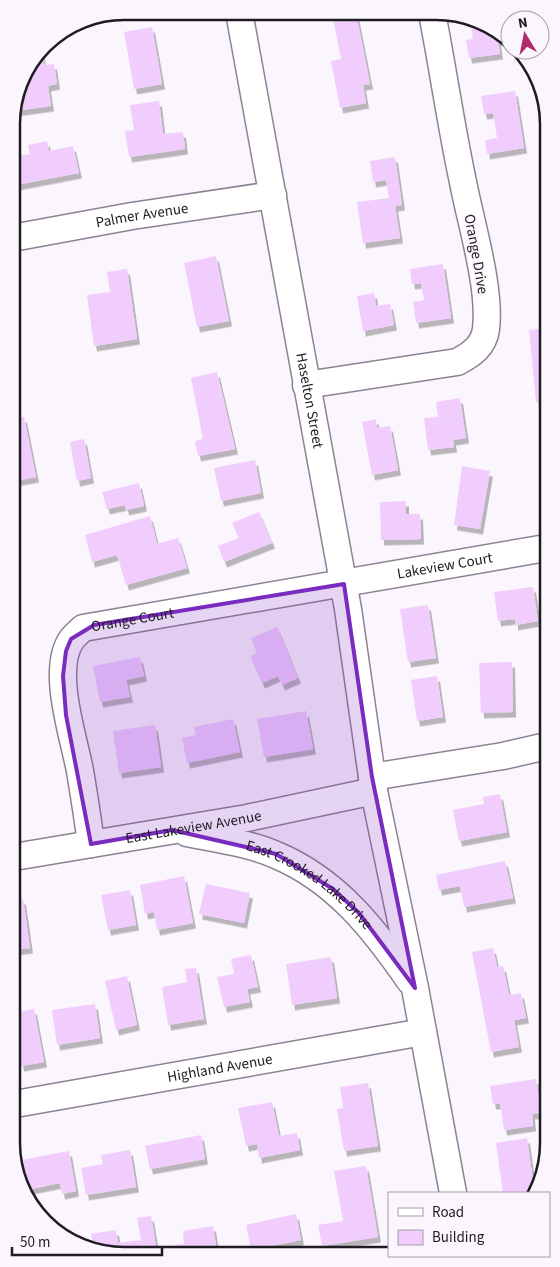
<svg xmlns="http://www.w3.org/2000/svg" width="560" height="1267" font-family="'Source Sans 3',sans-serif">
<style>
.building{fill:#f1cdfe;filter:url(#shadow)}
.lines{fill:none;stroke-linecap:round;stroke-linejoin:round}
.minor-casing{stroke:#8e8292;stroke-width:29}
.minor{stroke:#fff;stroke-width:26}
.marked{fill:#7b2cbf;fill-opacity:0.2;stroke:#7b2cbf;stroke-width:4;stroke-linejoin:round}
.labels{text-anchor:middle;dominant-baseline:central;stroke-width:4;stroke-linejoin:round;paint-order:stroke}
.street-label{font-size:15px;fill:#1f1b21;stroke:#fbf6fd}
.rim{fill:none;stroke:#1f1b21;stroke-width:2.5}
</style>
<defs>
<filter id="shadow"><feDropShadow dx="3" dy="5.5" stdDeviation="0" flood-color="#0004"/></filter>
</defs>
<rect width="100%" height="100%" fill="#fbf6fd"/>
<path class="building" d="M332,13H356L370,84L363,85L366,103L340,108L331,61L341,59Z
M470,20L497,33L500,54L469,58L466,40L473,39Z
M152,27L162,84L134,89L124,32Z
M41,50L44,65L54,64L57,84L48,86L51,106L15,111L14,106L23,74Z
M515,91L524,148L487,154L485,140L497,138L493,113L484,114L481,96Z
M159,101L163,134L183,132L185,149L129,157L125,131L134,130L130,105Z
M47,141L49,151L73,146L79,173L16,185L12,157L30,154L28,145Z
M395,157L402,205L395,206L400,238L363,243L357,202L389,198L386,180L373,182L370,161Z
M216,256L229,321L197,327L184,263Z
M443,264L451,318L416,323L413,302L424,300L421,283L412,284L410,269Z
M127,269L137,339L94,346L87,295L110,292L107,272Z
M374,293L376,306L390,304L394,325L363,331L357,296Z
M546,328V401L536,402L529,330Z
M217,372L235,449L198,456L195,441L203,439L191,378Z
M460,398L466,438L453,440L454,447L428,450L424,418L438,417L436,402Z
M24,417L36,477L15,481L13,419Z
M376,419L377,428L390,426L398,470L372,475L362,422Z
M84,439L91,478L77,481L70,442Z
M255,460L261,493L221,501L214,468Z
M462,466L490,471L480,529L454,525Z
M139,483L144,506L126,510L125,505L107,509L102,492Z
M406,501V514H420L421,539L381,540L380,502Z
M259,512L272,543L224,562L218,546L239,538L232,523Z
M150,516L157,544L178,538L187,568L126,585L117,555L92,562L85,535Z
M533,587L538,621L515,625V619L498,621L494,592Z
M428,605L436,658L408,662L400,609Z
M277,627L298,678L282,685L278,676L262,683L250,656L257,653L251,638Z
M13,641L18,657L13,658Z
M140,657L144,676L126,680L130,697L100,702L93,666Z
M512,662L513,712L481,713L479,663Z
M437,676L443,717L417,721L411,680Z
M306,711L313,749L264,757L257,719Z
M233,719L240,752L187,763L182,738L196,735L194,727Z
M155,725L161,767L119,773L113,731Z
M500,794L507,832L459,841L453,810L484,804L483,797Z
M505,861L513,898L464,907L460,886L439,890L436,875Z
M184,876L193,923L157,930L154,912L145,914L140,885Z
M206,884L250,893L244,923L199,914Z
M130,890L136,925L108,930L101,895Z
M23,899L30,948L14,950V900Z
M493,948L497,967L503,966L509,995L521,993L526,1018L514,1020L519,1047L491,1052L472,952Z
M251,955L258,987L247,989L250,1002L224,1007L217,977L234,974L231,959Z
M331,957L337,998L292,1005L286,964Z
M196,968L204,1019L168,1025L162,987L187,982L185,969Z
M127,976L137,1025L116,1030L105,981Z
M95,1004L100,1038L57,1045L52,1010Z
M34,1009L44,1062L21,1066L18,1048L15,1049V1013Z
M536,1079L541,1113L532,1114L533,1126L504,1130L500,1104H493L490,1086Z
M368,1083L378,1146L344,1151L337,1109L343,1108L340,1087Z
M272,1102L279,1136L297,1133L300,1150L259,1158L257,1144L246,1146L238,1108Z
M201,1135L205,1159L150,1169L145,1146Z
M527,1138L534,1188L532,1193H503L496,1143Z
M130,1150L136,1187L86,1195L81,1168L103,1164L101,1155Z
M69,1151L76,1191L62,1194L60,1183L26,1190L21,1160Z
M366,1166L378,1237L322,1246L318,1225L343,1221L334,1171Z
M296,1214L301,1240L251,1250L246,1225Z
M151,1216L157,1253L102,1254L94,1249L91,1234L116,1230L118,1243L141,1240L137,1218Z
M213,1226L217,1253H176L175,1245L184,1244L183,1231Z"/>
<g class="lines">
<g class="minor-casing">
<g id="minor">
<path id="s1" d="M239,12L348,609L374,791L415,988L453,1193"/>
<path id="s2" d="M12,238L132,216L273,195"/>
<path d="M306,385L457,362C471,355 484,346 486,329C491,288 471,224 463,182C451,126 443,69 432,13"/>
<path d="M372,777L503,756L547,746"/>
<path id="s3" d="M187,833C216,839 249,843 276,855C336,880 374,929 410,981"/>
<path id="s4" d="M91,844C88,820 84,795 80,771C74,738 50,669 72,639C75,635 79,632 83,628L546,548"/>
<path id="s5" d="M14,857L247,818L374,791"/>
<path id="s6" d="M15,1104L423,1032"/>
</g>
</g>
<use href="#minor" class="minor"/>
</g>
<path class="marked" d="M344,584L372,777L415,988L359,913L333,889L276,854L172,830L91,844L66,715L63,676L66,651L71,639L94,625Z"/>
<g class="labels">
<g class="street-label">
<text stroke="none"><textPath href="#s2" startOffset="132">Palmer Avenue</textPath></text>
<text transform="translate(476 254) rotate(80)">Orange Drive</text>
<text stroke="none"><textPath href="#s1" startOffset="395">Haselton Street</textPath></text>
<text stroke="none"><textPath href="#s4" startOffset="592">Lakeview Court</textPath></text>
<text stroke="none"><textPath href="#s4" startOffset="275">Orange Court</textPath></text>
<text stroke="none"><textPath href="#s5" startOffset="182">East Lakeview Avenue</textPath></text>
<text stroke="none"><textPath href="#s3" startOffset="136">East Crooked Lake Drive</textPath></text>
<text stroke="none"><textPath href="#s6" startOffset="208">Highland Avenue</textPath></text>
</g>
</g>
<path d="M0 0H560V1267H0ZM124 20H436A104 104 0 0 1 540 124V1143A104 104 0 0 1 436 1247H124A104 104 0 0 1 20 1143V124A104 104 0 0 1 124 20Z" fill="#fbf6fd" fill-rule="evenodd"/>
<path class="rim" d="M124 20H436A104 104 0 0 1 540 124V1143A104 104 0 0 1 436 1247H124A104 104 0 0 1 20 1143V124A104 104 0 0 1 124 20Z"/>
<rect x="388" y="1192" width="162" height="65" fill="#fbf6fd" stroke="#a39ea5"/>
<rect x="398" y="1208" width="25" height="8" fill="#ffffff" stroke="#a39ea5"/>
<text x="432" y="1217" font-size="15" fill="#1f1b21">Road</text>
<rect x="398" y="1230" width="25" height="15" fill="#f1cdfe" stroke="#a39ea5"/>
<text x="432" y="1242" font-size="15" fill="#1f1b21">Building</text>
<g transform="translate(525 35) rotate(350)"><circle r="24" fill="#fbf6fd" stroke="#a39ea5"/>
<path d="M0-4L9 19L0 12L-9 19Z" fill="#b22a6d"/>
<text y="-8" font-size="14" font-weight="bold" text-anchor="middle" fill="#1f1b21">N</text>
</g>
<path d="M12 1247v8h150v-8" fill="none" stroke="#1f1b21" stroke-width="2.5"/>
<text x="20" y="1247" font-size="15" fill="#1f1b21" stroke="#fbf6fd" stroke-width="4" paint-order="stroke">50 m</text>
</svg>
